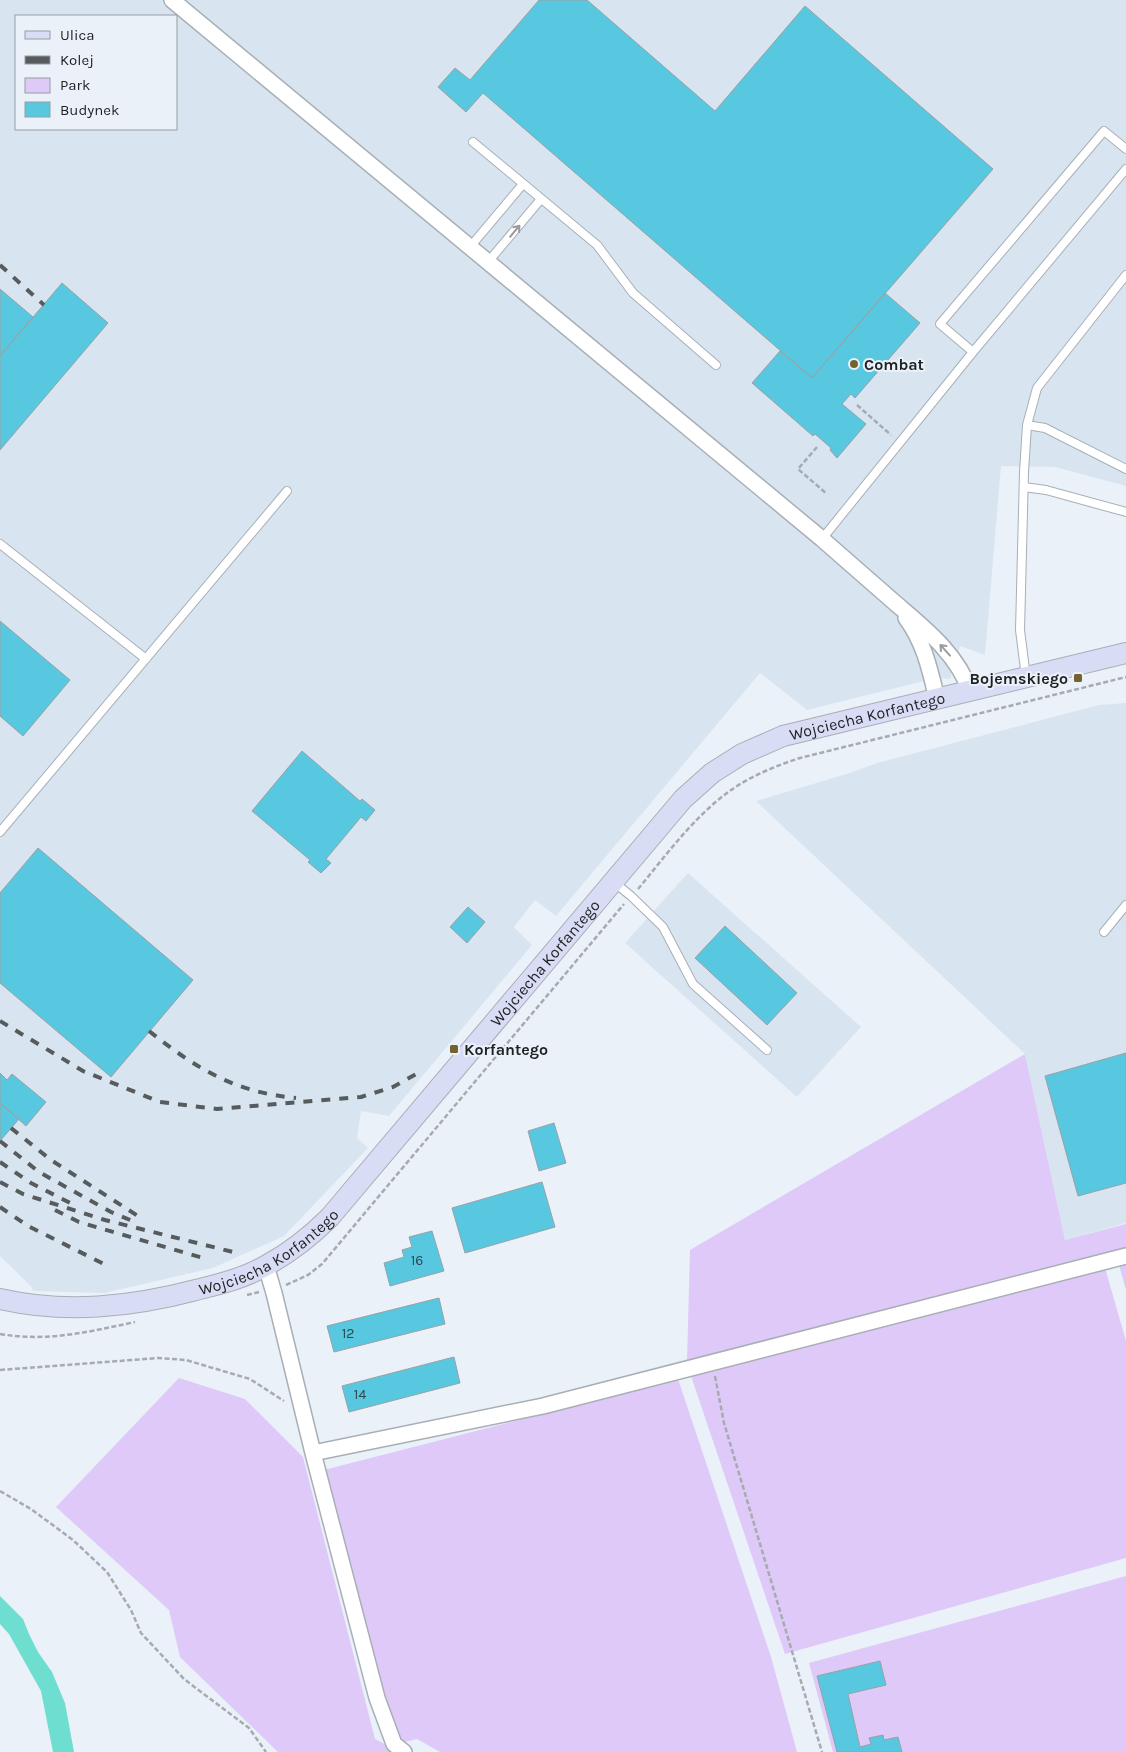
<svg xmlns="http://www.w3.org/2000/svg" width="1126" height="1752" font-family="Karla,sans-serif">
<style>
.built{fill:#d8e5f1;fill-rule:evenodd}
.green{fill:#dec9f8}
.water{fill:#6ddecf}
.building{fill:#58c7e0;stroke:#98a2a4}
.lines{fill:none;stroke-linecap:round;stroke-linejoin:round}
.lane-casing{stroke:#a8afb5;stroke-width:10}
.street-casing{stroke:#a8afb5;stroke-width:18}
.secondary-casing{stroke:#a8afb5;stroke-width:22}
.path{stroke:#a5abb0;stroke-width:2.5;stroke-dasharray:5 2.5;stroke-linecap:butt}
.lane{stroke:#fff;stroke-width:8}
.street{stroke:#fff;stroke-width:15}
.secondary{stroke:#d8dcf4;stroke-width:20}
.rail{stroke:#575b5e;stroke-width:4;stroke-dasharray:9 9;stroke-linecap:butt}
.oneway{stroke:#9a9b9c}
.poi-dot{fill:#726330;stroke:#eaf1f8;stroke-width:2}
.labels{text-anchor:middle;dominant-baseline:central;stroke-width:4;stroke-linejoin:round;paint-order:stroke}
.number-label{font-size:14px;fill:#2c4a52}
.poi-label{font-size:16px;font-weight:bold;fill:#1e2123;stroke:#eaf1f8;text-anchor:start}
.street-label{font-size:16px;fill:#1e2123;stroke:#eaf1f8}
</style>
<rect width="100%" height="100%" fill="#eaf1f8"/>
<path class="built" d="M0,0H1126V486L1055,467L1001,466L985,655L960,646L950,679L936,678L807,710L760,673L556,916L535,900L514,927L532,945L389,1116L361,1111L357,1138L368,1148L284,1236L213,1268L104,1293L33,1291L31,1286L0,1256ZM16,16H176V129H16Z
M1126,703V1223L1065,1240L1025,1054L756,801L853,772L877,763L1099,705Z
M688,873L861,1027L797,1097L625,943Z"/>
<path class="green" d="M1025,1054L1065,1240L1126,1224V1248L712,1362H687L690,1250Z
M1126,1263V1290L1119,1265Z
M1105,1268L1126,1341V1558L785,1654L691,1376Z
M179,1378L245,1399L303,1457L375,1739L400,1752H278L180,1657L169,1610L56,1507Z
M678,1379L771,1657L797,1752H440L417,1739L393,1745L320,1471Z
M1126,1576V1752H833L809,1663Z"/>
<path class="water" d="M0,1596L23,1619L29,1634L38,1652L52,1672L65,1703L74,1752H53L41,1691L9,1634L0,1624Z"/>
<path class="building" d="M539,0H587L715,111L805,6L993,169L812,378L483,93L466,112L438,87L455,68L470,80Z
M62,283L108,323L0,450V356Z
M0,289L33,317L0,356Z
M885,293L920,323L855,398L851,394L842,404L866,424L837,458L830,450L831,448L815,434L813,436L752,383L780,351L812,378Z
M0,621L70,680L23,736L0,716Z
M302,751L360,801L362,799L375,810L366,821L361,817L326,859L331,863L321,873L308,862L310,860L252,811Z
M38,848L193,980L111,1077L0,983V893Z
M468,907L485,922L467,943L450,927Z
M725,926L797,993L767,1025L695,958Z
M1126,1053V1183L1078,1196L1045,1076Z
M0,1073L7,1080L12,1074L46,1102L26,1126L0,1103Z
M0,1103L19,1119L0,1141Z
M554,1123L566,1163L539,1171L528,1131Z
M542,1182L555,1227L465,1253L452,1208Z
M432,1231L444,1271L390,1286L384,1263L404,1257L402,1250L412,1247L409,1237Z
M439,1298L445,1324L334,1352L327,1326Z
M454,1357L460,1383L349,1412L342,1386Z
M880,1661L886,1685L848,1694L860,1747L871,1744L869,1738L883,1735L884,1740L898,1737L902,1752H837L817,1676Z"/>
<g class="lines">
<g class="lane-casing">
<path id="lane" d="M473,142L597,245L633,293L716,365
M470,247L523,184
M488,262L541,199
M973,352L940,324L1104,131L1126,149
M1027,425L1045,428L1126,469
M1024,487L1046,490L1126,512
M822,539L973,352L1126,169
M0,544L146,659
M1026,677L1020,630L1024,472L1027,425L1037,388L1126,275
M0,832L287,491
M615,883L631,896L663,927L693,984L767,1050
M1104,932L1126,905"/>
</g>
<g class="street-casing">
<path id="street" d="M172,0L822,539C846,560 870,581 894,602C923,627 957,653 970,691
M906,618C924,642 930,670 937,699
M266,1266L274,1293L313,1453L377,1698L394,1744L404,1752
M313,1453L543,1406L1126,1256"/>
</g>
<g class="secondary-casing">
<g id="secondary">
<path id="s1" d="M0,1299C66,1314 131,1307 196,1290C220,1284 245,1278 267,1265C291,1252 311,1236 330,1217L683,799L712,773L742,754L783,736L1126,653"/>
</g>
</g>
<path class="path" d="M857,405L891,435
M817,447L798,469L827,494
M638,889C668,853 697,812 737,786C756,774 778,765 800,758L1126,677
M286,1285L308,1275L322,1264L624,904
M247,1295L259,1292
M0,1334C48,1342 88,1332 135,1322
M0,1370L158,1358L186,1360L250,1379L284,1401
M715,1376L724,1423L822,1752
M0,1491L31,1509L73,1540L107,1572L131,1610L141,1633L184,1679L249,1728L266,1752"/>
<use href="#lane" class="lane"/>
<use href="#street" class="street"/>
<use href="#secondary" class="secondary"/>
<path class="rail" d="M0,265L44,305
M0,1021L83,1071L160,1102L217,1109L361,1097L393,1087L418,1073
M149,1031C197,1069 234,1092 296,1098
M11,1128L51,1160L138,1216
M0,1141L39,1172L111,1212L135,1222
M0,1162L31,1183L74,1205
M0,1182L23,1194L105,1220L237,1253
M0,1207L28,1226L108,1266
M55,1210L79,1222L203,1258"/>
</g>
<defs><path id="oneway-shaft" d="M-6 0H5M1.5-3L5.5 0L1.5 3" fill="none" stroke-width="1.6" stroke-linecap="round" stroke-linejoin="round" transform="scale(1.25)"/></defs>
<g class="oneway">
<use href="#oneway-shaft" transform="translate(515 231) rotate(-50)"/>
<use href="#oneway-shaft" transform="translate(945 650) rotate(-132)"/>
</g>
<g class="poi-dot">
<circle cx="854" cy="364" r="5"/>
<rect x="1073" y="673" width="10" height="10" rx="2.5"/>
<rect x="449" y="1044" width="10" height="10" rx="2.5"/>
</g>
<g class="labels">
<g class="number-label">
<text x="417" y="1260">16</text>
<text x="348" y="1333">12</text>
<text x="360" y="1394">14</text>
</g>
<g class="poi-label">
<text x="864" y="364">Combat</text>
<text x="1068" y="678" text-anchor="end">Bojemskiego</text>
<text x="464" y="1049">Korfantego</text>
</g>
<g class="street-label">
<text stroke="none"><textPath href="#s1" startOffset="1106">Wojciecha Korfantego</textPath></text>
<text stroke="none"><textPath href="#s1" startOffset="686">Wojciecha Korfantego</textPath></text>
<text stroke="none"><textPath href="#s1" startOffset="281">Wojciecha Korfantego</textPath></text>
</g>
</g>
<rect x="15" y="15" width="162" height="115" fill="#eaf1f8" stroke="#989ea3"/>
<rect x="25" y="31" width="25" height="8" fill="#d8dcf4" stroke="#989ea3"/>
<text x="60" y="40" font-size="15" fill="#1e2123">Ulica</text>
<rect x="25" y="56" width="25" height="8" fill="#575b5e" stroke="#989ea3"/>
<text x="60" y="65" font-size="15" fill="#1e2123">Kolej</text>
<rect x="25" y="78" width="25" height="15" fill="#dec9f8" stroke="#989ea3"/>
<text x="60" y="90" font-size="15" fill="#1e2123">Park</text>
<rect x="25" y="102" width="25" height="15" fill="#58c7e0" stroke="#989ea3"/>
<text x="60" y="115" font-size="15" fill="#1e2123">Budynek</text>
</svg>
